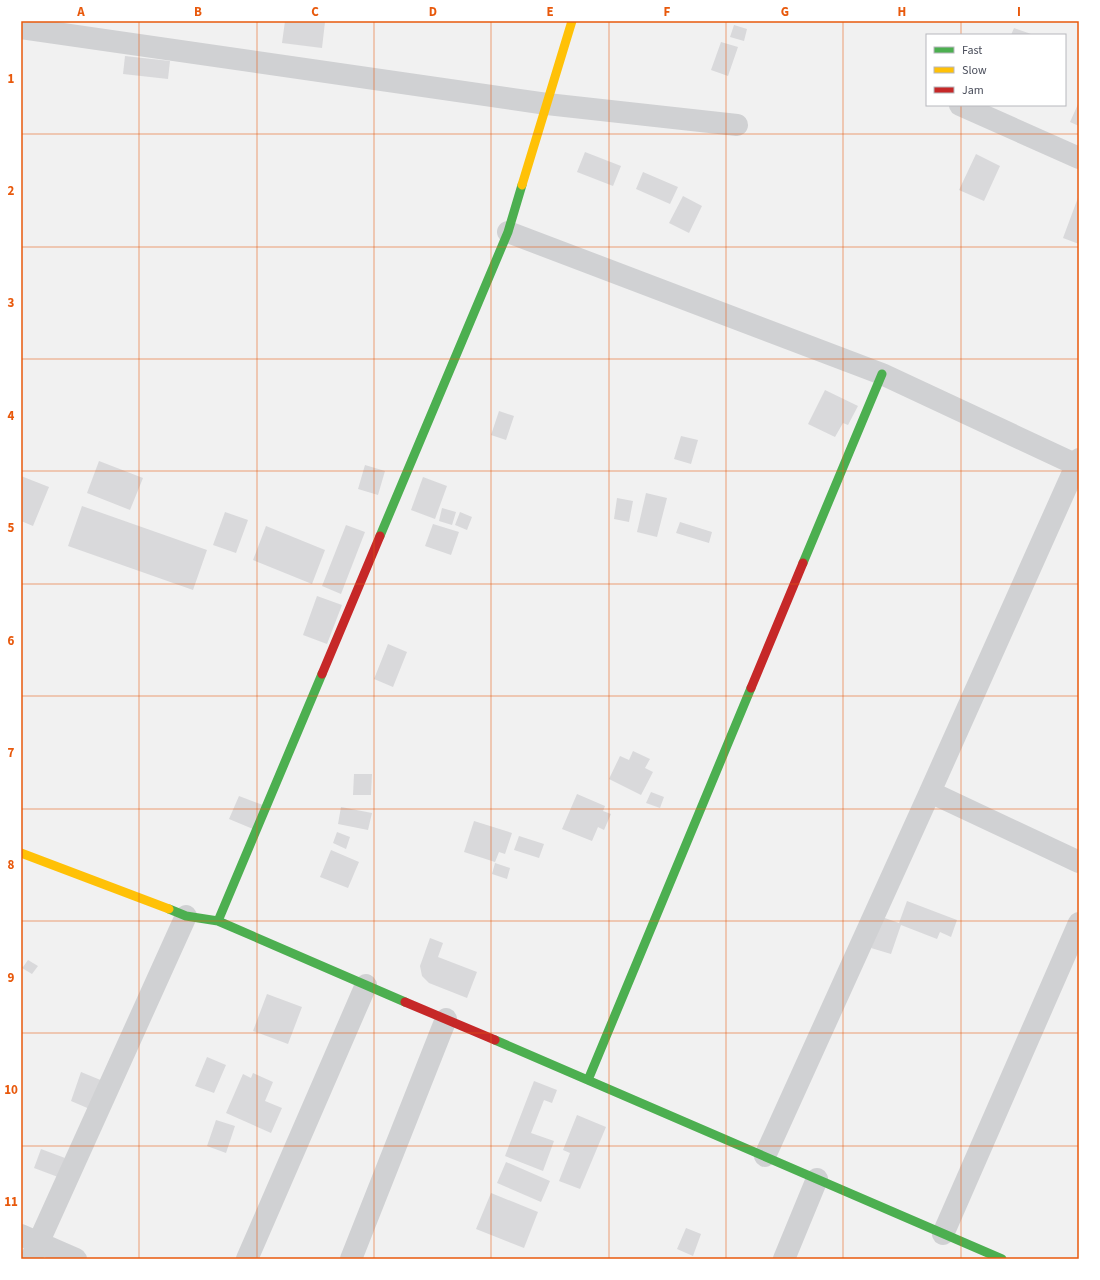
<svg xmlns="http://www.w3.org/2000/svg" width="1100" height="1280" font-family="'Source Sans 3',sans-serif">
<style>
.building{fill:#d9d9db}
.lines{fill:none;stroke-linecap:round;stroke-linejoin:round}
.street{stroke:#d0d1d3;stroke-width:22}
.fast{stroke:#4caf50;stroke-width:9}
.slow{stroke:#ffc107;stroke-width:9}
.jam{stroke:#c62828;stroke-width:9}
.grid{fill:none;stroke:#e8590c;stroke-width:1;stroke-opacity:0.55}
.neatline{fill:none;stroke:#e8590c;stroke-width:1.5}
.grid-label{font-size:13px;text-anchor:middle;font-weight:bold;fill:#e8590c}
</style>
<rect width="100%" height="100%" fill="#f1f1f1"/>
<path class="building" d="M285,21L325,22L322,48L282,43Z
M734,25L747,29L744,41L730,37Z
M1014,28L1034,35H1011Z
M721,42L738,47L728,76L711,70Z
M125,56L170,61L168,79L123,74Z
M1079,102V126L1070,122Z
M585,152L621,166L613,186L577,172Z
M976,154L1000,166L984,201L959,190Z
M643,172L678,187L670,204L636,189Z
M1079,195V244L1063,238Z
M683,196L702,206L689,233L669,223Z
M825,390L858,406L848,425L843,423L835,437L808,424Z
M499,411L514,416L506,440L491,435Z
M681,436L698,440L691,464L674,459Z
M99,461L143,478L130,510L87,493Z
M365,465L385,471L378,495L358,489Z
M21,476L49,487L33,526L21,521Z
M423,477L447,486L435,519L411,510Z
M646,493L667,498L657,537L637,532Z
M617,498L633,501L629,522L614,519Z
M82,506L207,550L193,590L68,546Z
M442,508L456,512L452,525L439,521Z
M225,512L248,520L236,553L213,545Z
M460,512L472,517L467,530L455,525Z
M680,522L712,532L709,543L676,533Z
M433,524L459,532L451,555L425,546Z
M346,525L365,532L341,594L322,586Z
M266,526L325,550L312,584L253,560Z
M317,596L342,605L327,644L303,635Z
M388,644L407,652L393,687L374,679Z
M633,751L650,759L645,768L653,772L641,795L609,779L620,756L629,760Z
M354,774H372L371,795H353Z
M651,792L664,797L660,808L646,803Z
M577,794L605,806L603,811L611,814L604,830L598,827L592,841L562,829Z
M239,796L263,805L253,829L229,819Z
M341,807L372,813L368,830L338,824Z
M474,821L512,833L505,854L499,852L495,862L464,852Z
M337,832L350,837L346,849L333,843Z
M519,836L544,844L539,858L514,850Z
M331,850L359,862L348,888L320,877Z
M495,863L510,868L507,879L492,874Z
M907,901L957,920L951,937L940,932L937,939L901,925L891,954L871,948L882,917L899,923Z
M430,938L443,943L438,957L477,972L467,998L429,983L422,976L420,966Z
M28,960L38,966L32,974L22,968L21,971V966L23,967Z
M267,994L302,1007L288,1044L253,1031Z
M207,1057L226,1065L214,1093L195,1086Z
M81,1072L103,1081L92,1110L71,1101Z
M253,1073L273,1082L265,1101L282,1108L271,1133L226,1113L243,1074L251,1078Z
M534,1081L557,1090L552,1103L544,1100L531,1133L554,1141L543,1171L505,1156Z
M577,1115L606,1127L580,1189L559,1181L570,1153L563,1150Z
M216,1120L235,1126L226,1153L207,1146Z
M41,1149L65,1158L58,1177L34,1168Z
M506,1162L550,1181L541,1202L497,1183Z
M491,1193L538,1212L524,1248L476,1229Z
M686,1228L701,1234L693,1256L677,1249Z"/>
<g class="lines">
<path class="street" d="M21,28L547,104L737,125
M960,105L1079,158
M508,232L882,374L1079,466
M930,792L1079,862
M765,1156L930,792L1079,459
M943,1234L1079,923
M21,1235L76,1259
M31,1259L186,916
M247,1259L366,985
M351,1259L446,1019
M784,1259L817,1179"/>
<path class="fast" d="M380,536L508,232L522,185
M803,563L882,374
M169,909L186,916L218,921L405,1002
M218,921L322,674
M495,1040L1002,1259
M588,1080L751,688"/>
<path class="slow" d="M522,185L572,21
M21,853L169,909"/>
<path class="jam" d="M322,674L380,536
M751,688L803,563
M405,1002L495,1040"/>
</g>
<path class="grid" d="M139,21V1259M257,21V1259M374,21V1259M491,21V1259M609,21V1259M726,21V1259M843,21V1259M961,21V35M961,105V1259M21,134H1079M21,247H1079M21,359H1079M21,471H1079M21,584H1079M21,696H1079M21,809H1079M21,921H1079M21,1033H1079M21,1146H1079"/>
<rect width="1100" height="1280" fill="none" stroke="#ffffff" stroke-width="44"/>
<rect x="926" y="34" width="140" height="72" fill="#ffffff" stroke="#b7b8bd"/>
<rect x="934" y="47" width="20" height="6" fill="#4caf50" stroke="#b7b8bd"/>
<text x="962" y="54" font-size="12" fill="#4a4e5b">Fast</text>
<rect x="934" y="67" width="20" height="6" fill="#ffc107" stroke="#b7b8bd"/>
<text x="962" y="74" font-size="12" fill="#4a4e5b">Slow</text>
<rect x="934" y="87" width="20" height="6" fill="#c62828" stroke="#b7b8bd"/>
<text x="962" y="94" font-size="12" fill="#4a4e5b">Jam</text>
<rect x="22" y="22" width="1056" height="1236" class="neatline"/>
<g class="grid-label">
<text x="81" y="16">A</text>
<text x="198" y="16">B</text>
<text x="315" y="16">C</text>
<text x="433" y="16">D</text>
<text x="550" y="16">E</text>
<text x="667" y="16">F</text>
<text x="785" y="16">G</text>
<text x="902" y="16">H</text>
<text x="1019" y="16">I</text>
<text x="11" y="83">1</text>
<text x="11" y="195">2</text>
<text x="11" y="307">3</text>
<text x="11" y="420">4</text>
<text x="11" y="532">5</text>
<text x="11" y="645">6</text>
<text x="11" y="757">7</text>
<text x="11" y="869">8</text>
<text x="11" y="982">9</text>
<text x="11" y="1094">10</text>
<text x="11" y="1206">11</text>
</g>
</svg>
